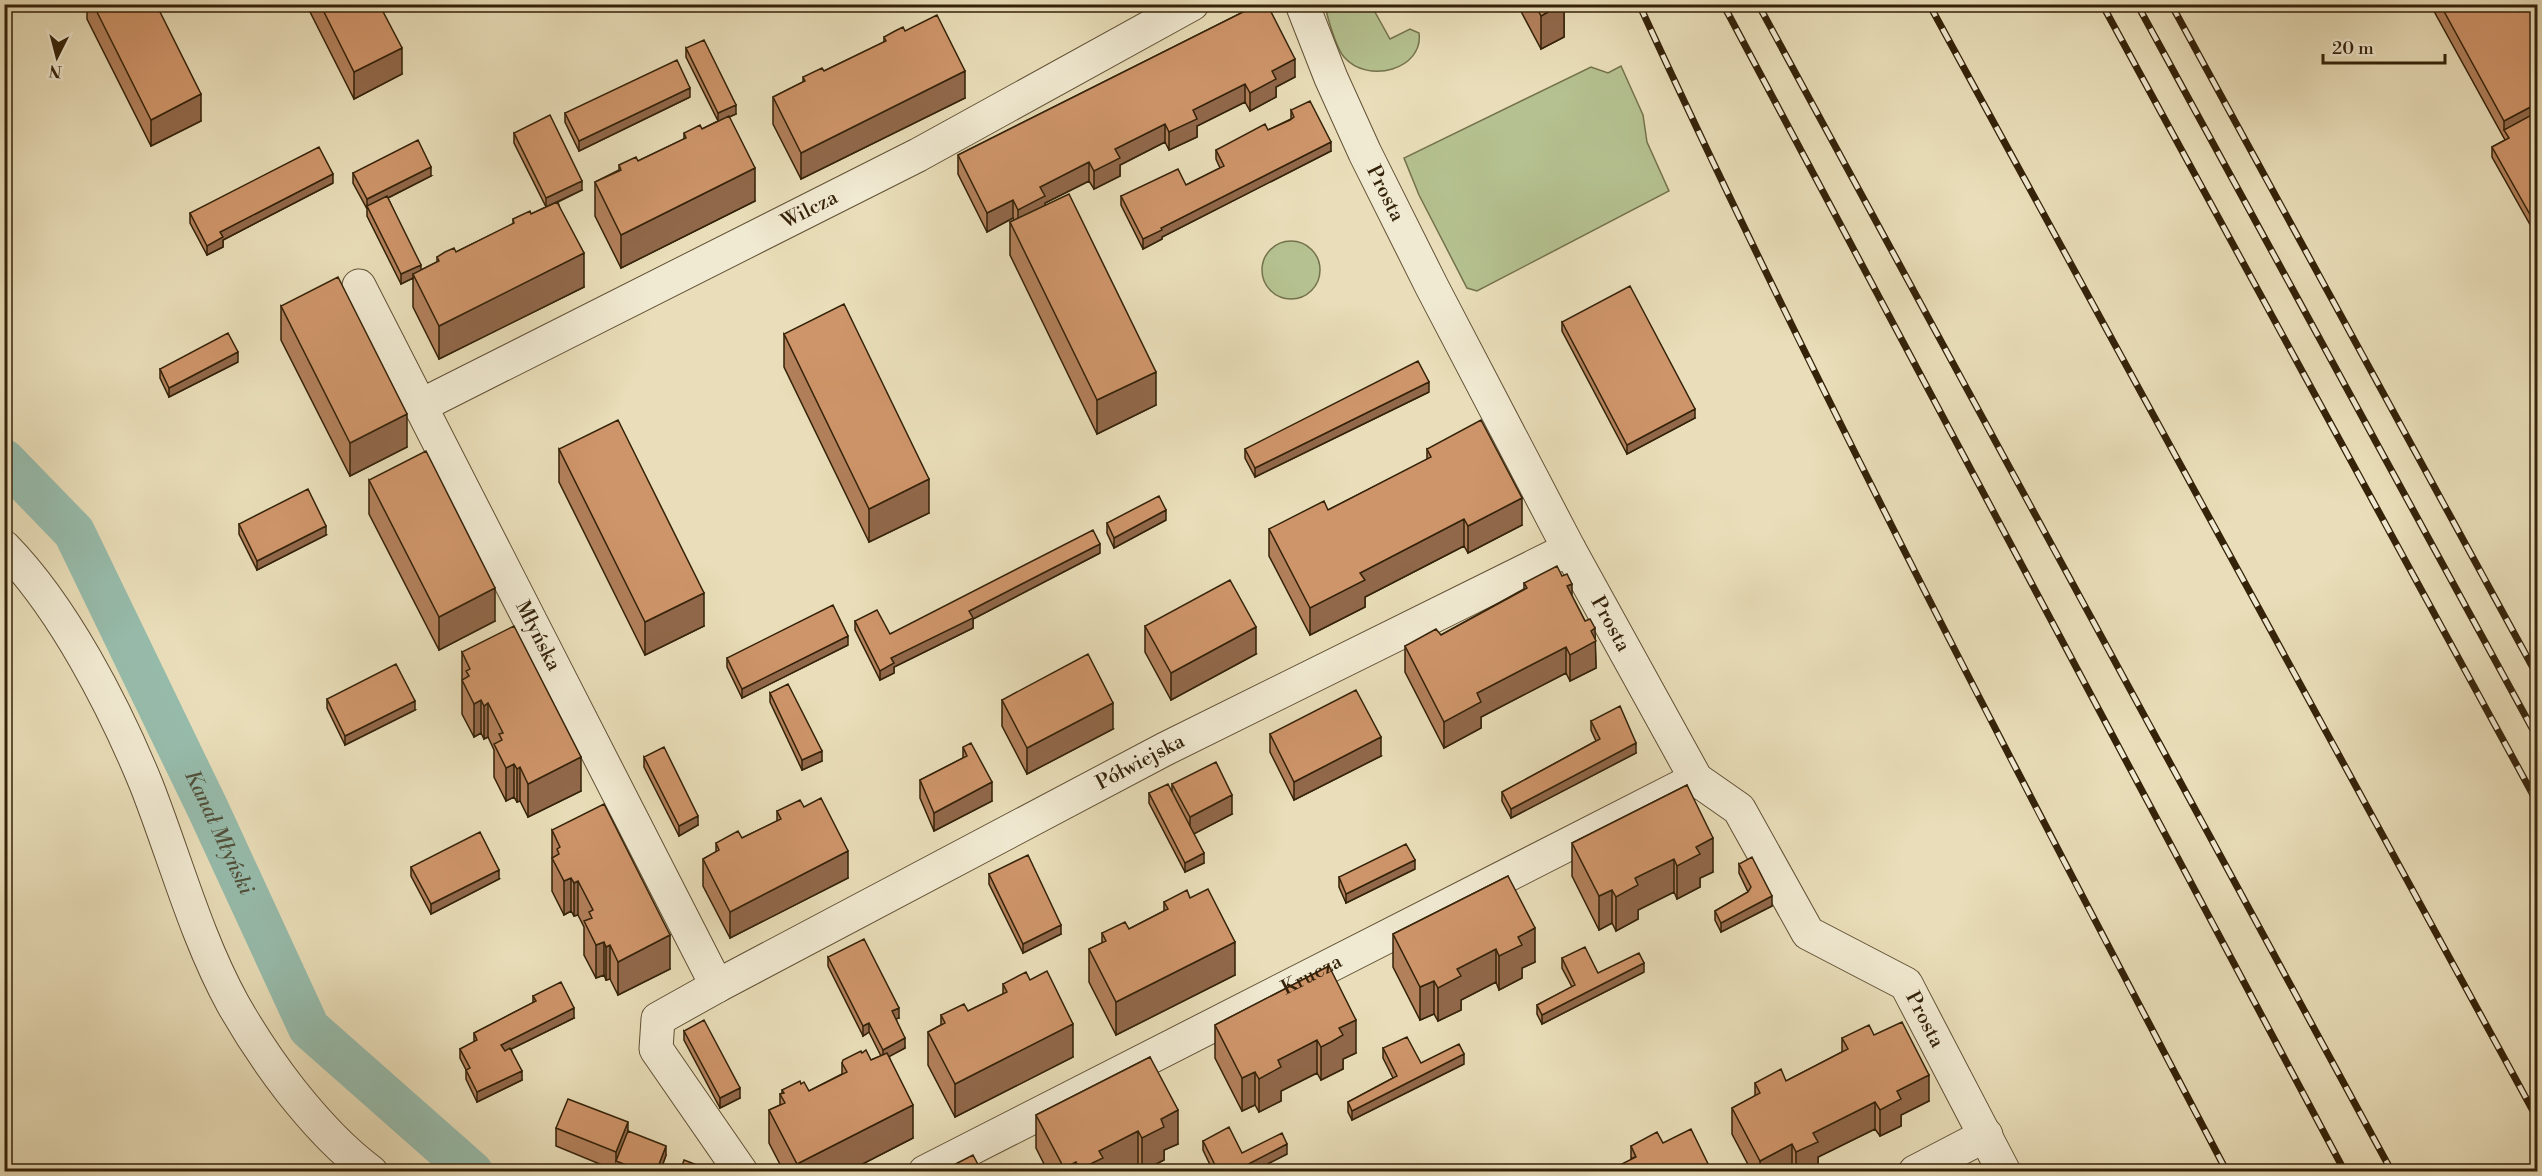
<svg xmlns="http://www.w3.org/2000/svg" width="2542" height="1176" font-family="'Libre Bodoni',serif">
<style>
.green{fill:#b5c190;stroke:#74724c;stroke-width:1.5}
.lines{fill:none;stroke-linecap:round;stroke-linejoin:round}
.canal{stroke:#97bcac;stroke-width:42}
.minor-casing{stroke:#615135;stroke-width:35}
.minor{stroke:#f1ead2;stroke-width:33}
.rail-casing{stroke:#342209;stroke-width:7}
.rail{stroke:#f1ead2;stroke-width:4.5;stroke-dasharray:14;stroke-linecap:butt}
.wall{fill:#b2805b;stroke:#342209;stroke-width:1.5}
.shaded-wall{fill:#91684a;stroke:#342209;stroke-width:1.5}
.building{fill:#cf956a;stroke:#342209;stroke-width:1.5}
.labels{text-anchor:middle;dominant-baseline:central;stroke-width:4.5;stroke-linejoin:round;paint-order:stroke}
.street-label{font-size:20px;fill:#342209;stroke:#f1ead2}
.water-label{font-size:21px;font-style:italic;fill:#52503a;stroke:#f1ead2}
</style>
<rect width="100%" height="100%" fill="#e9deb9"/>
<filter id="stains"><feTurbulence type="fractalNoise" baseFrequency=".00333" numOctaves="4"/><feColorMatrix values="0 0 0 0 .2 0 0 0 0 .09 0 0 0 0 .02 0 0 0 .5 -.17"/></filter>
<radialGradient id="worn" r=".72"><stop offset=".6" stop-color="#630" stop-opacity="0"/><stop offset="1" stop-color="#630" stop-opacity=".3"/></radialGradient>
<path class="green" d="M1325,5H1371L1390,39L1410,29L1419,33C1424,69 1368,85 1344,57C1336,48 1327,16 1325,5Z
M1621,66L1643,115L1647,142L1669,191L1477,291L1467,288L1419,195L1404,158L1591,67L1608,73Z
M1262 270a29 29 0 1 1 58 0a29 29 0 1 1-58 0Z"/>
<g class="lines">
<path class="canal" id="s1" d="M4,460L74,532L208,809L309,1028L472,1172"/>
<g class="minor-casing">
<g id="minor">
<path id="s2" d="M1302,4L1331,78L1365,153L1432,287L1569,549L1696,779L1739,809L1808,933L1906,984L2004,1172"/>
<path id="s3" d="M359,286L717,986"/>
<path id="s4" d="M422,405L918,155L1192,4"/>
<path d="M4,547C63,607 114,706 146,784C174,855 196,937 233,1004C250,1034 270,1064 291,1091C314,1120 341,1150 371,1172"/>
<path id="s5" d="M741,1172L656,1049L658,1019L717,986L1165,749L1569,549"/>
<path id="s6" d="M925,1172L1696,779"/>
<path d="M1915,1172L1986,1135"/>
</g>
</g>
<use href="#minor" class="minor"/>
<g class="rail-casing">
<path id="rail" d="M1639,4C1821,400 2024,786 2227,1172
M1723,4L2345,1172
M1758,4L2392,1172
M1929,4L2538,1120
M2102,4L2538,804
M2137,4L2538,739
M2171,4L2538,677"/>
</g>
<use href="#rail" class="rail"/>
</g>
<path class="wall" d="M87,4H156L201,121L151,146L87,19Z
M306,4H379L402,74L354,99Z
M1259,4L1295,77L1276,87V97L1250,111L1245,102L1197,126V137L1169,150L1165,142L1120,165V176L1094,189L1089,181L1045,203V205L1156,405L1097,434L1010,255V222L1014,220L1013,218L987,232L958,174V155Z
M1517,4H1564V37L1541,49Z
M2430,4H2538L2532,228L2492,157V147L2505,140Z
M905,31L965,98L801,179L773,124V97L803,82V77L824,71L884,42V37Z
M686,48L736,114L729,117L755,201L621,268L595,216V182L619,170V165L638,161L684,139V133L702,129L718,121L686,57Z
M690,97L579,151L565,122V113Z
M1291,110L1331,151L1162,237V239L1143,249L1121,205V196L1186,185L1220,168L1216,159V150L1268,130L1291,119Z
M514,133L582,190L558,202L584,287L439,359L413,307V278L401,284L367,216V209L353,183V173L431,176L388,198L421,270L437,262V257L456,252L513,224V219L531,214L546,207L514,143Z
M333,183L223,240V247L207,255L190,223V213Z
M281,306L407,447L350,476L281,340Z
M1562,322L1695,418L1627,454L1562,331Z
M784,334L929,513L869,542L784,367Z
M238,362L169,397L160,378V369Z
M1429,392L1255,477L1245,458V449Z
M559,449L704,626L645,655L559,482Z
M1427,449L1522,525L1468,553L1464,546L1365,597V607L1310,635L1269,556V529L1328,510L1427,460Z
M369,480L495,621L439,650L369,514Z
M1166,520L1114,548L1107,533V523Z
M239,524L326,535L257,570L239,534Z
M1100,553L973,619V628L894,667V673L880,680L855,630V621L890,634Z
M1524,583L1572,596L1595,640L1596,668L1570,681L1566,673L1481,717V728L1444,748L1405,672V646L1441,635L1524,589Z
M1145,626L1256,654L1171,700L1145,652Z
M848,645L742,698L727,667V658Z
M462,652L581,791L528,817L520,801L517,802L514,797L506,801L494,777V750L488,737L484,739L481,733L474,737L462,714Z
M770,693L822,761L802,770L770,702Z
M327,699L415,710L345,745L327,708Z
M1002,700L1113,729L1027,774L1002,726Z
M1591,721L1636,753L1511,818L1502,801V792L1596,741L1591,730Z
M1270,734L1381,756L1294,800L1270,752Z
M963,747L992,801L934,831L920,798V780L963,758Z
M644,757L698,825L679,836L644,767Z
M1172,784L1232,814L1193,834L1204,863L1185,872L1149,803V793H1172Z
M1687,785L1713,872L1700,878V887L1677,899L1674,892L1638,910V919L1616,931L1612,923L1599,930L1572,876V843Z
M804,807L848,878L730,938L703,886V859L716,852V843L742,838L777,821V811Z
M552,830L670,969L618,995L610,979L606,980L604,975L596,978L584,955V927L578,915L574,916L571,911L564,915L552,891Z
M1739,864L1772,906L1721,932L1715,920V911L1748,892L1739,873Z
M411,867L499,879L431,914L411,876Z
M1415,869L1346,903L1339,887V877Z
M989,874L1061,934L1023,953L989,884Z
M1508,876L1535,962L1522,968V978L1499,990L1496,982L1461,1000V1010L1438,1021L1434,1014L1420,1020L1393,967V934Z
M1190,898L1235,975L1116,1035L1089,982V949L1102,943V933L1129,929L1164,911V902Z
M828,957L899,1018L896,1019L905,1048L889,1056L913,1138L847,1172H784L769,1143V1110L780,1105V1094L782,1093V1090L801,1084L809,1091L842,1074V1063L862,1053L871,1060L881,1056L869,1032L863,1036L828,966Z
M1562,958L1598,973L1644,972L1542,1024L1537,1014V1005L1572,987L1562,968Z
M1329,966L1356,1053L1343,1059V1069L1321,1080L1317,1073L1281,1091V1101L1259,1112L1255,1105L1242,1111L1215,1058V1025Z
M1030,980L1073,1057L955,1117L928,1065V1032L941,1025V1015L968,1011L1003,994V984Z
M533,996L574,1018L511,1049L522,1080L477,1102L466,1079V1070L460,1058V1049L474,1042V1033L533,1003Z
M684,1031L740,1098L720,1108L684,1040Z
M1874,1035L1929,1101L1901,1115V1126L1880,1136L1875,1129L1818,1157V1168L1811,1172H1793L1792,1170L1790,1172H1752L1732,1134V1108L1755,1096V1083L1786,1081L1842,1052V1038Z
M1383,1048L1421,1063L1464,1064L1352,1120L1348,1112V1102L1393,1078L1383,1058Z
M1150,1057L1178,1144L1164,1150V1160L1142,1171L1138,1164L1124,1172H1048L1036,1148V1115Z
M556,1128L628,1131L666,1155L660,1172H619L556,1146Z
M1203,1141L1242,1153L1287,1154L1252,1172H1207L1212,1169L1203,1150Z
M1663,1143L1631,1159V1146Z"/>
<path class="shaded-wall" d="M1562,4H1564V37L1541,49V16Z
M402,48V74L354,99V72Z
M1295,59V77L1276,87V97L1250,111V93L1272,71Z
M965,71V98L801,179V153Z
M1245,84V102L1197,126V137L1169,150V132L1193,110Z
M690,88V97L579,151V141Z
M201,94V121L151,146V120Z
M2538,103V121L2504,130V121Z
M736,105V114L718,122V113Z
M1165,124V142L1120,165V176L1094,189V171L1115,149Z
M1331,142V151L1162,237V239L1143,249V239L1161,228Z
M1089,162V181L1045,203V215L1018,228V210L1040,187Z
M431,167V176L368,208L367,206V209V199Z
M755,168V201L621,268V235Z
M333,174V183L223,240V247L207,255V246L220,232Z
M582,181V190L546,207V198Z
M1013,200V218L987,232V213Z
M2538,215V225L2532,228V218Z
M584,253V287L439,359V326Z
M421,265V274H413V278L401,284V274Z
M238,352V362L169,397V388Z
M1156,372V405L1097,434V400Z
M1429,382V392L1255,477V468Z
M1695,409V418L1627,454V445Z
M407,414V447L350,476V443Z
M929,479V513L869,542V509Z
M1522,498V525L1468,553V526Z
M1166,510V520L1114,548V538Z
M1464,519V546L1365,597V607L1310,635V608L1360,573Z
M326,526V535L257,570V561Z
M1100,544V553L973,619V628L894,667V673L880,680V671L891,658L969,611Z
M1572,584V610L1567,586Z
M495,588V621L439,650V617Z
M704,593V626L645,655V622Z
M1256,627V654L1171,700V673Z
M1595,628L1596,668L1570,681V655L1591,631Z
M848,636V645L742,698V689Z
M1566,647V673L1481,717V728L1444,748V722L1477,693Z
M481,700V733L474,737V704Z
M415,701V710L345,745V736Z
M488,703V737L484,739V706Z
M1113,703V729L1027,774V748Z
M1381,737V756L1294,800V782Z
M1636,743V753L1511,818V809Z
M822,751V761L802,770V760Z
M581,757V791L528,817V784Z
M514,764V797L506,801V768Z
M520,767V801L517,802V769Z
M992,782V801L934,831V813Z
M1232,795V814L1190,836V817Z
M698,816V825L679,836V826Z
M1713,838V872L1700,878V887L1677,899V866L1696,847Z
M848,851V878L730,938V912Z
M1204,853V863L1185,872V863Z
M1674,859V892L1638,910V919L1616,931V897L1635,878Z
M1415,860V869L1346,903V894Z
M499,870V879L431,914V904Z
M571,878V911L564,915V881Z
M578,881V915L574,916V883Z
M1612,890V923L1599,930V896Z
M1772,896V906L1721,932V923Z
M1061,925V934L1023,953V944Z
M1535,928V962L1522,968V978L1499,990V956L1518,937Z
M670,935V969L618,995V962Z
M604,942V975L596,978V945Z
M1235,942V975L1116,1035V1002Z
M610,945V979L606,980V947Z
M1496,949V982L1461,1000V1010L1438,1021V988L1457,969Z
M1644,963V972L1542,1024V1015Z
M1434,981V1014L1420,1020V987Z
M574,1008V1018L501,1054V1045Z
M899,1008V1018L892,1020V1011Z
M1356,1020V1053L1343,1059V1069L1321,1080V1047L1339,1028Z
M869,1023V1032L863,1036V1026Z
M1073,1024V1057L955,1117V1084Z
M905,1038V1048L883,1060V1050Z
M1317,1040V1073L1281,1091V1101L1259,1112V1079L1278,1060Z
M1464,1054V1064L1352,1120V1111Z
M522,1071V1080L477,1102V1092Z
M1255,1072V1105L1242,1111V1078Z
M1929,1075V1101L1901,1115V1126L1880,1136V1110L1897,1091Z
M740,1088V1098L720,1108V1098Z
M1875,1102V1129L1818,1157V1168L1811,1172H1796V1152L1813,1133Z
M913,1105V1138L847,1172H797V1164Z
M1178,1110V1144L1164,1150V1160L1142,1171V1138L1161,1119Z
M628,1122V1140L616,1161V1152Z
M1138,1131V1164L1124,1172H1080V1169L1099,1151Z
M1287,1144V1154L1252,1172H1233Z
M1792,1144V1170L1790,1172H1760V1161Z
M666,1146V1155L660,1172H656Z
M1076,1162V1172H1064V1168Z"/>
<path class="building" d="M93,4H156L201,94L151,120Z
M320,4H379L402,48L354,72Z
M1259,4H1267L1295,59L1272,71L1276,79L1250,93L1245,84L1193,110L1197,119L1169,132L1165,124L1115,149L1120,158L1094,171L1089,162L1040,187L1045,196L1018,210L1013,200L987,213L958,155Z
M1535,4H1562L1541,16Z
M2440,4H2538V103L2504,121Z
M937,15L965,71L801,153L773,97L805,81L803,77L822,68L824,71L886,41L884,37L895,31L903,27L905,31Z
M704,40L736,105L718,113L686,48Z
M677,60L690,88L579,141L565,113Z
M1310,101L1331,142L1161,228L1162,230L1143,239L1121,196L1178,169L1186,185L1224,166L1216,150L1265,124L1268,130L1290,120L1294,117L1291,110Z
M2537,112L2538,215L2532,218L2492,147L2509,138L2504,130Z
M550,115L582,181L546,198L514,133Z
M729,116L755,168L621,235L595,182L621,170L619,165L636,157L638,161L686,138L684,133L700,125L702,129Z
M418,140L431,167L367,199L353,173Z
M319,147L333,174L220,232L223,237L207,246L190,213Z
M1069,194L1156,372L1097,400L1010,222Z
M387,196L421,265L401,274L367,206Z
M557,202L584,253L439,326L413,274L439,261L437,257L445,252L454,248L456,252L514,223L513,219L530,211L531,214Z
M338,277L407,414L350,443L281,306Z
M1630,286L1695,409L1627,445L1562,322Z
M844,304L929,479L869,509L784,334Z
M228,333L238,352L169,388L160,369Z
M1418,361L1429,382L1255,468L1245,449Z
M618,420L704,593L645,622L559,449Z
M1481,420L1522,498L1468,526L1464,519L1360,573L1365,580L1310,608L1269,529L1324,501L1328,510L1431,457L1427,449Z
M426,451L495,588L439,617L369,480Z
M308,489L326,526L257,561L239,524Z
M1159,496L1166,510L1114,538L1107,523Z
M1093,530L1100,544L969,611L973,618L891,658L894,663L880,671L855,621L877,610L890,634Z
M1557,566L1562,576L1567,574L1572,584L1567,586L1585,621L1590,619L1595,628L1591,631L1596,641L1570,655L1566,647L1477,693L1481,702L1444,722L1405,646L1436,629L1441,635L1527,588L1524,583Z
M1230,580L1256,627L1171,673L1145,626Z
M833,605L848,636L742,689L727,658Z
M514,626L581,757L528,784L520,767L517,769L514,764L506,768L494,744L502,740L499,734L503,733L488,703L484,706L481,700L474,704L462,680L469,676L466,671L470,669L462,652Z
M1088,654L1113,703L1027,748L1002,700Z
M396,664L415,701L345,736L327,699Z
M788,684L822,751L802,760L770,693Z
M1356,690L1381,737L1294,782L1270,734Z
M1620,706L1636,743L1511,809L1502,792L1600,739L1591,721Z
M971,743L992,782L934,813L920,780L967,756L963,747Z
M664,747L698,816L679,826L644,757Z
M1216,762L1232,795L1190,817L1172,784Z
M1168,784L1204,853L1185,863L1149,793Z
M1687,785L1713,838L1696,847L1700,854L1677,866L1674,859L1635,878L1638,885L1616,897L1612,890L1599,896L1572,843Z
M821,798L848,851L730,912L703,859L719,850L716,843L738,831L742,838L781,819L777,811L800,800L804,807Z
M604,804L670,935L618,962L610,945L606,947L604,942L596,945L584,921L592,918L589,912L593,910L578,881L574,883L571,878L564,881L552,858L559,854L557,849L560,847L552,830Z
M480,832L499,870L431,904L411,867Z
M1406,844L1415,860L1346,894L1339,877Z
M1028,855L1061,925L1023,944L989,874Z
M1752,857L1772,896L1721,923L1715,911L1748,892L1751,887L1739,864Z
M1508,876L1535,928L1518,937L1522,945L1499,956L1496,949L1457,969L1461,976L1438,988L1434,981L1420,987L1393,934Z
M1208,889L1235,942L1116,1002L1089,949L1106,941L1102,933L1125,922L1129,929L1168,909L1164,902L1187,890L1190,898Z
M864,939L899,1008L892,1011L905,1038L883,1050L869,1023L863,1026L828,957Z
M1585,947L1598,973L1639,953L1644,963L1542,1015L1537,1005L1575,985L1562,958Z
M1329,966L1356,1020L1339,1028L1343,1035L1331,1042L1321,1047L1317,1040L1278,1060L1281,1067L1259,1079L1255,1072L1242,1078L1215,1025Z
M1047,971L1073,1024L955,1084L928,1032L945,1023L941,1015L964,1004L968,1011L1007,992L1003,984L1026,972L1030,980Z
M561,982L574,1008L501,1045L505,1051L510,1048L522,1071L477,1092L466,1070L470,1068L460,1049L477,1040L474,1033L536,1001L533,996Z
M704,1020L740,1088L720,1098L684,1031Z
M1902,1022L1929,1075L1897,1091L1901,1099L1880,1110L1875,1102L1813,1133L1818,1142L1796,1152L1792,1144L1760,1161L1732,1108L1760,1093L1755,1083L1781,1069L1786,1081L1848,1049L1842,1038L1869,1025L1874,1035Z
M1407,1037L1421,1063L1459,1044L1464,1054L1352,1111L1348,1102L1397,1076L1383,1048Z
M866,1050L871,1060L887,1053L913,1105L797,1164L769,1110L785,1103L780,1094L784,1093L782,1090L800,1081L801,1084L804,1082L809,1091L847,1072L842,1063L843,1060L861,1051L862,1053Z
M1150,1057L1178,1110L1161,1119L1164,1127L1142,1138L1138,1131L1099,1151L1103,1158L1080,1169L1076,1162L1064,1168L1036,1115Z
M568,1099L628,1122L616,1152L556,1128Z
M1229,1127L1242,1153L1282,1133L1287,1144L1233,1172H1207L1216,1167L1203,1141Z
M1691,1129L1712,1172H1606L1636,1157L1631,1146L1657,1132L1663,1143Z
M628,1131L666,1146L656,1172H644L616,1161Z
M973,1155L982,1172H940Z
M684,1160L715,1172H680Z"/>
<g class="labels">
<g class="street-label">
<text stroke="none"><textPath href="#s2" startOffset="207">Prosta</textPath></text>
<text stroke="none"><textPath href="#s4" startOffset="434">Wilcza</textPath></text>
<text stroke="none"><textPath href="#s2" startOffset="693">Prosta</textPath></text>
<text stroke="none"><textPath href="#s3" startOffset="393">Młyńska</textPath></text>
<text stroke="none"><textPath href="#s5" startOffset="726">Półwiejska</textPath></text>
<text stroke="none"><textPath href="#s6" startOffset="434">Krucza</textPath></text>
<text stroke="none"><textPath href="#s2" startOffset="1215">Prosta</textPath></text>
</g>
<g class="water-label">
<text stroke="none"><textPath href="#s1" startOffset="434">Kanał Młyński</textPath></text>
</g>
</g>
<rect width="2542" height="1176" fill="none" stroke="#e9deb9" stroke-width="24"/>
<rect x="6" y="6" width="2530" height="1164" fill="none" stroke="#342209" stroke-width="3"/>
<rect x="12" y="12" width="2518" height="1152" fill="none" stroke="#342209" stroke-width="1.5"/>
<g transform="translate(57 57) rotate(186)" stroke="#f1ead2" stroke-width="4.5" paint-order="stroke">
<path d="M0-4.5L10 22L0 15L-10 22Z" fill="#342209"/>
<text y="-9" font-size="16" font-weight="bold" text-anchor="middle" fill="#342209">N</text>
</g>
<path d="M2323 54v9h122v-9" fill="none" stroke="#342209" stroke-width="3"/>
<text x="2332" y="54" font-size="18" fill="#342209" stroke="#f1ead2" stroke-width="4.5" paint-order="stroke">20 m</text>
<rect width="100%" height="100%" filter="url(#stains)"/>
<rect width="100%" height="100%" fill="url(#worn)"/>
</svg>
